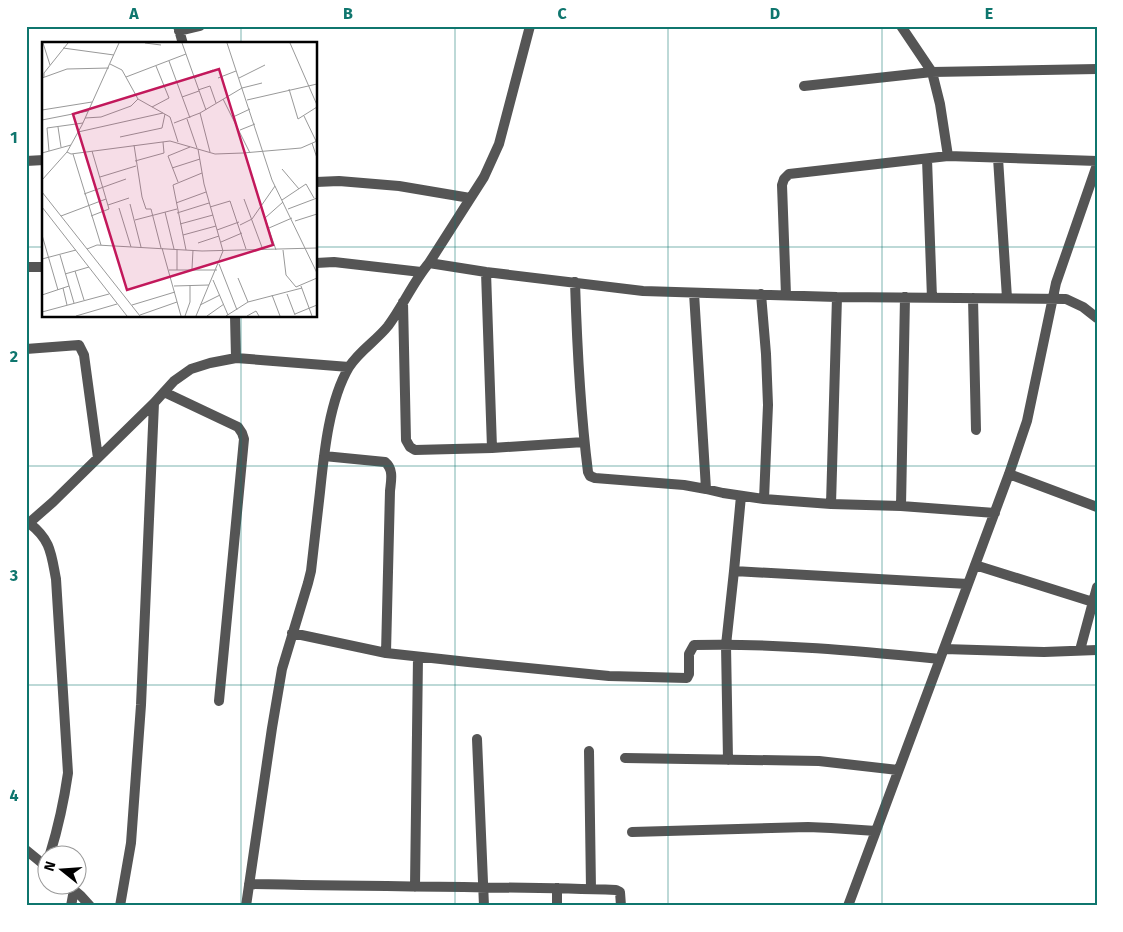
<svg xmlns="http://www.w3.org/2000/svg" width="1123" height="932" font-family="'Fira Sans',sans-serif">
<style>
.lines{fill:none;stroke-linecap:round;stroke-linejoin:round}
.minor{stroke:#555;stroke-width:10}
.grid{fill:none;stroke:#0f766e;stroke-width:1;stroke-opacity:0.55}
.inset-road{fill:none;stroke:#999;stroke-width:1}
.view{fill:#c2185b;fill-opacity:0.15;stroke:#c2185b;stroke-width:2.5}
.inset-edge{fill:none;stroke:#000;stroke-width:2.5}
.neatline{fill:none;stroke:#0f766e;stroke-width:2}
.grid-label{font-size:16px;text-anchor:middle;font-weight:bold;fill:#0f766e}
</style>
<rect width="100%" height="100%" fill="#fff"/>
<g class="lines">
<path class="minor" d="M178,26L183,44
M901,26L932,72L940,104L948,156
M179,31L200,26
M804,86L932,72L1097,69
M998,158L1007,298
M927,159L932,298
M26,161L44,160
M316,182L339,181L399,186L470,198
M316,263L334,262L421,272
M429,263L486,272L643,291L837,297L1066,299L1083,307L1097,318
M26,267H44
M486,272L492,448
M575,282C577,346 580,409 588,472L590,476L595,478L684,485L706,489L723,493L764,499L831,504L901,506L995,513
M694,293L706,489
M761,294L766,354L768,405L764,499
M786,295L782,185L784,179L789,174L948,156L1097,161
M973,298L976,430
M403,302L406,440L410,447L415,450L492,448L584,442
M235,316L236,358
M26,349L79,345L84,355L98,458
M164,392L238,427L242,433L244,439L219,701
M324,456L385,462C394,469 391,481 390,491L386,653
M1009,474L1097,507
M831,504L837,297
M901,506L905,297
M29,523C51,540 51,553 56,579L68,773C64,801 58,828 50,854
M26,524L29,523L53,502L154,403L174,381L191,369L210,363L236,358L349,367
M975,565L1093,602
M734,571L968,584
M292,633L386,653L468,662L609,676L687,678L689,674V654L694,645C776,643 858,651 940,659
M944,649L1044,652L1097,650
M1080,650L1097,587
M477,739L484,906
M589,751L591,889
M625,758L819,761L898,770
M728,760L726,645L734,571L741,496
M632,832L808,827L831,828L876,831
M26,850L48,868
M67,884L81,896L90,906
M249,884C371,887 493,886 616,890L620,892L621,906
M415,887L418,657
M557,888V906
M71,906L74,890
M120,906L131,843L141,705L154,403
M246,906L272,728L282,669L308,583L311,571C314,545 317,518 320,492C324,453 329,401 349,367C359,351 376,341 388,326C403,306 413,282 429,263L484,177L499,144L530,26
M848,906L1009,474L1027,421L1056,283L1097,165"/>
</g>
<path class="grid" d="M241,26V44M455,26V906M668,26V906M882,26V906M26,247H44M316,247H1097M241,316V906M26,466H1097M26,685H1097"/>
<g transform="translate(42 42)">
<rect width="275" height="275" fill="#fff"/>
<path class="inset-road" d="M1,1L8,23M103,1L119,3M140,1L164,68M185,1L230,138L275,231M248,1L275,63M21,6L72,13M127,19L148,76M68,22L80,28L96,57L128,75L136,100M2,35V31L26,1M84,35L144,12M0,36L25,27L67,26M152,36L171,28M176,36L194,29M197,36L223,23M247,47L256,77L275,65M156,48L168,44L174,61M140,55L157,49M181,57L208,111M205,58L275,42M110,65L127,56L114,24M0,68L50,60M158,71L168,110M262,74L274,99M191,75L208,67M43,76L59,75L89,64L96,57M145,77L155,106M0,78L46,69M132,81L158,71L200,46L220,41M16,85L19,105M198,88L213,82M36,90L121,71M78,95L120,86L123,72M270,101L275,116M92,103L100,155L104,167H109L119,206M7,109L5,86L41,81M25,110L29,112L128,99L173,112L201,111L259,106L275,99M0,111L29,103M31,112L59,203M93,119L122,111L121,100M130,126L158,117M240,127L257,147M58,135L94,124M0,138L25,110L40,83L77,1M136,140L126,114L148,105M0,150L98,274M42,152L84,137M202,157L221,208M240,158L264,142L272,156M134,161L164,150M88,162L99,205M66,163L87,156M0,165L85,274M168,165L188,159L204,207M77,166L89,205M246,167L275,156M123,170L132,207M135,171L167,161M19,174L64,157M49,174L67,167L50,109M93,178L135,167M253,179L275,172M138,182L171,173M198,183L210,177L233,144M227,186L250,176M175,188L197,180M0,193L16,248M141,193L174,184M179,200L200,191M156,201L177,194M120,206L139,274M45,207L55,203L160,209L275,206M144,208L131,143L160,131M234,208L223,176L241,160M241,208L244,233L254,245L275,236M18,213L32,261M0,217L34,208M177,222L195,268M150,227L151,208M127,228H175M135,228V207M33,229L42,258M23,232L47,225M196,236L206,260M171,238L186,273M132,244L167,243M259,244L270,274M21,246L25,263M245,252L253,273M0,253L27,244M230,253L238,274M90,263L133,250M158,263L178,253M0,270L67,252M253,272L275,263M98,273L135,260M34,274L75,262M143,274L148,260V243M154,274L181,209L162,142L156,107M165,274L182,262M184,274L206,260L260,246M205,274L214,269L217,274"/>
<path class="view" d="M177,27L231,203L85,248L31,72Z"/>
<rect width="275" height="275" class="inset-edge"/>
</g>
<rect width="1123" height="932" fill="none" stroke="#ffffff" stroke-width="55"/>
<g transform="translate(62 870) rotate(287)"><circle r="24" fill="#ffffff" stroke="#999999"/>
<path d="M0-4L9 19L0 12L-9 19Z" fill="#000000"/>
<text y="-8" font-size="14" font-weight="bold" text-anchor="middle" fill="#000000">N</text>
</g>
<rect x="28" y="28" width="1068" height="876" class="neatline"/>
<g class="grid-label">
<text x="134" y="19">A</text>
<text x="348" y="19">B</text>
<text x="562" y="19">C</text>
<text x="775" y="19">D</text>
<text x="989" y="19">E</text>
<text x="14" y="143">1</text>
<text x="14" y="362">2</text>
<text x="14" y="581">3</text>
<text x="14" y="801">4</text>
</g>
</svg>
